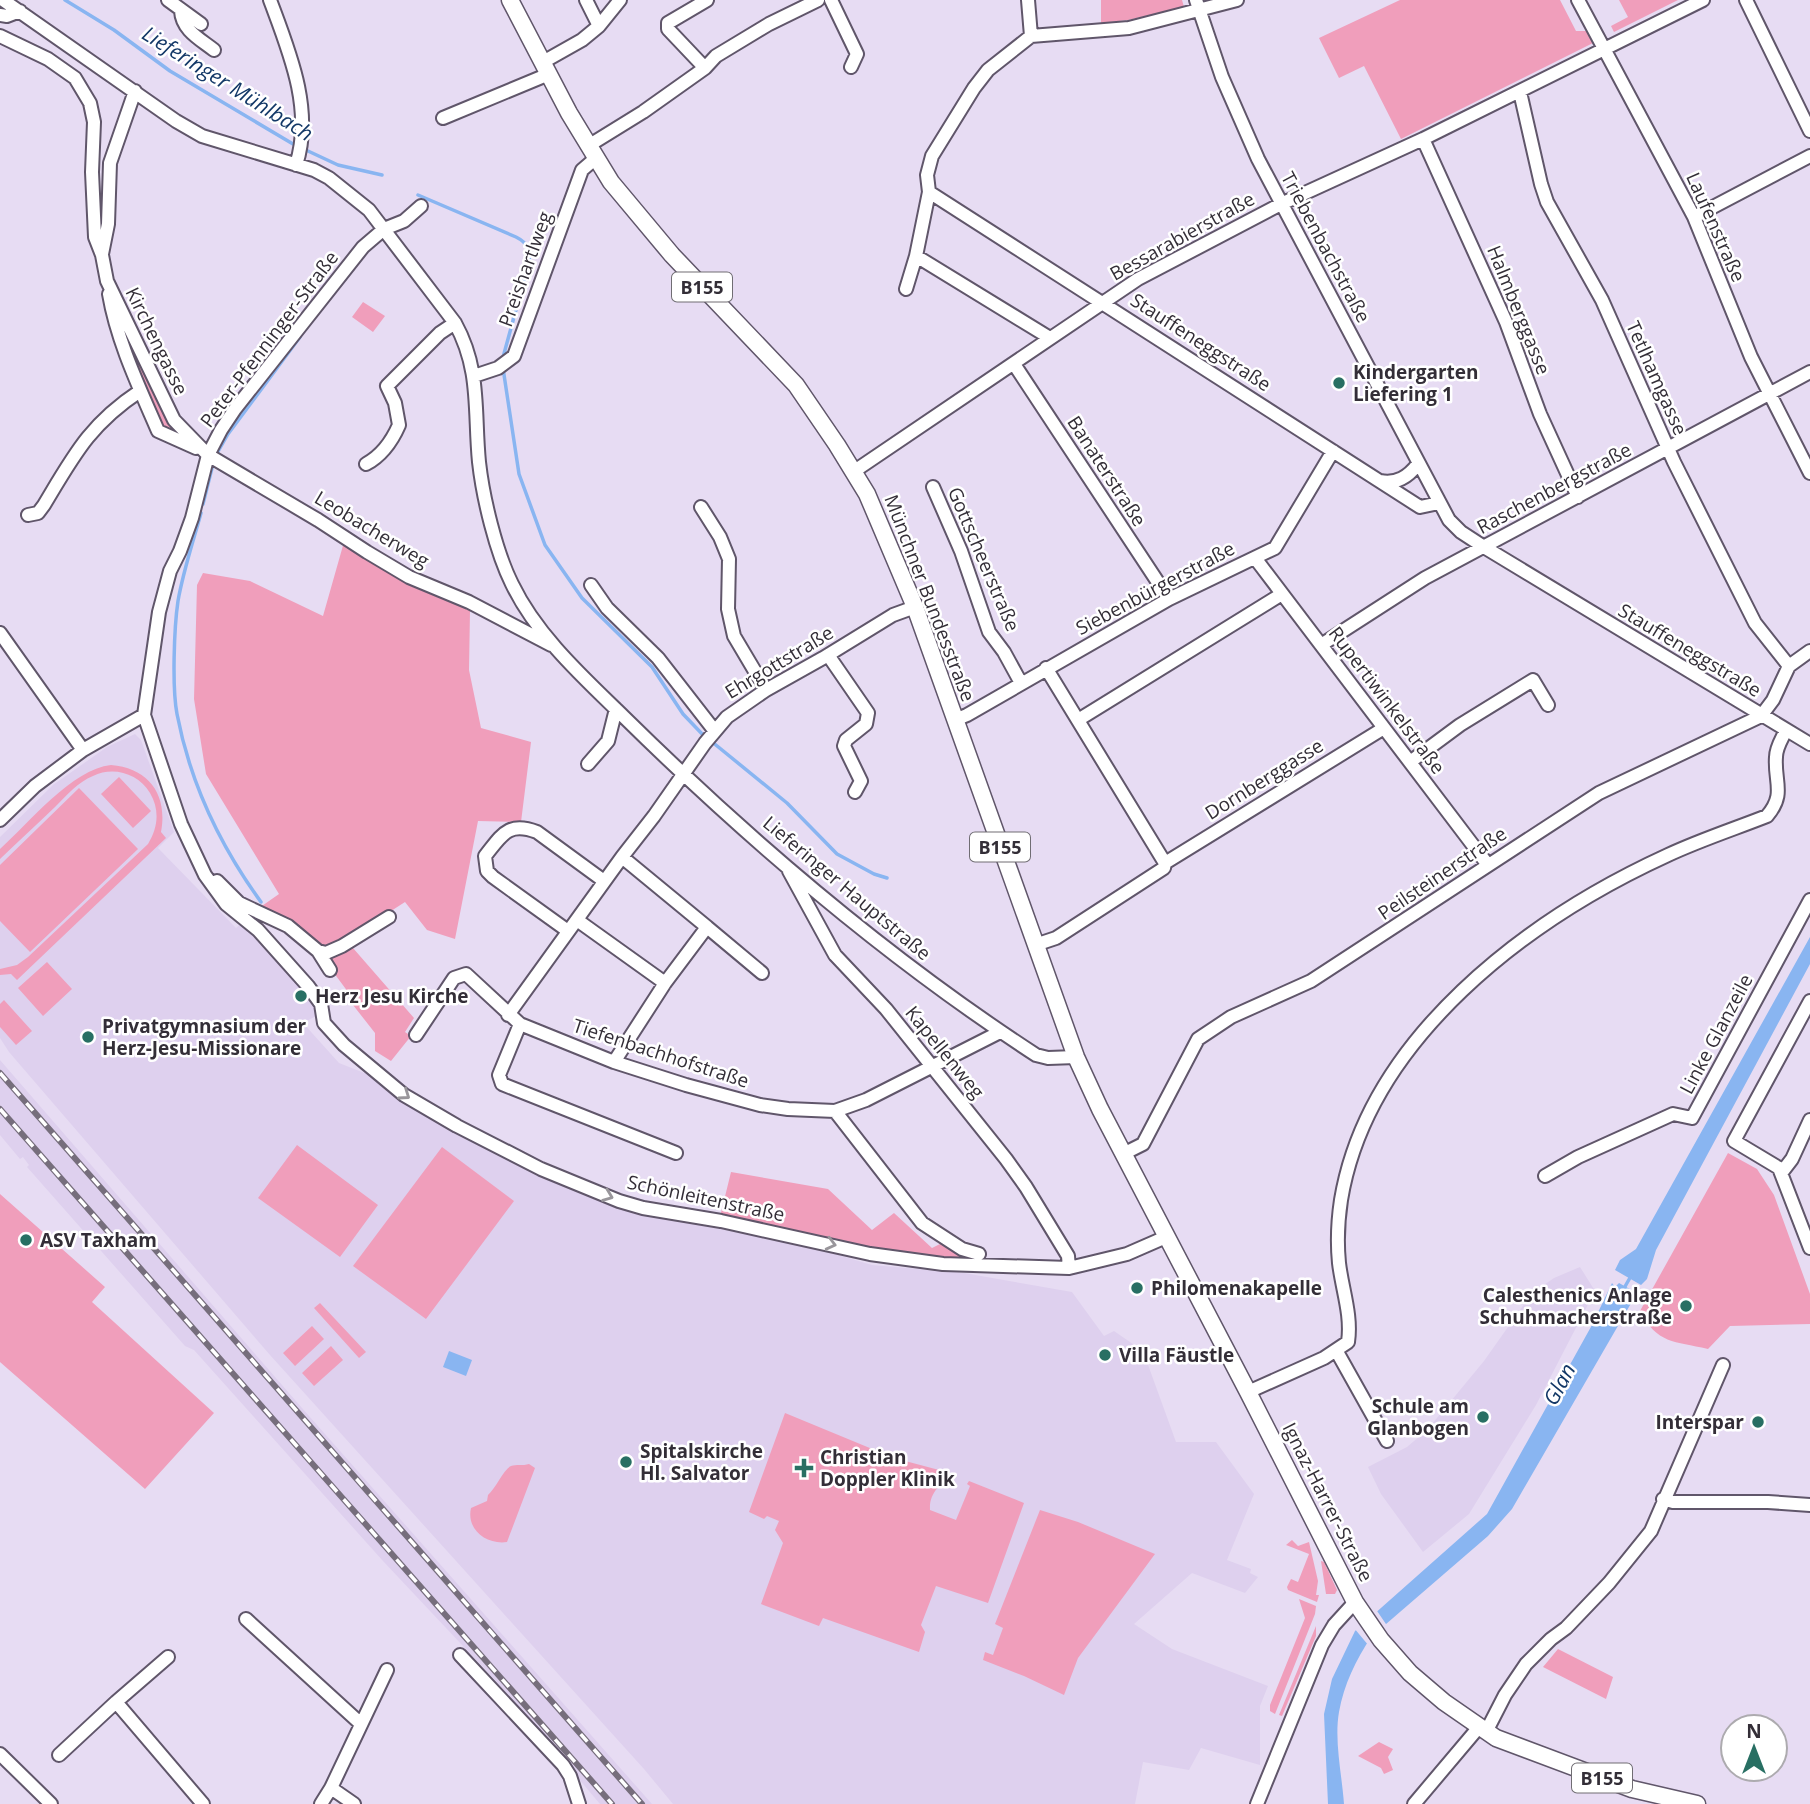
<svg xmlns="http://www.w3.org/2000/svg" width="1810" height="1804" font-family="'Open Sans',sans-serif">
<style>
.built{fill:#ded0ee}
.green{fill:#f09ebb}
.water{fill:#89b5f1}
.pier{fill:#e7dcf3}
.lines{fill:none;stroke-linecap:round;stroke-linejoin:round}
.stream{stroke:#89b5f1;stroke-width:3.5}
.minor-casing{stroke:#60566a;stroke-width:16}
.major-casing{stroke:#60566a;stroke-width:19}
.minor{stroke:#fff;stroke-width:12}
.major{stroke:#fff;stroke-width:16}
.rail-casing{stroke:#766e7c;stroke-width:6}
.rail{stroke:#fff;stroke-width:3.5;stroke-dasharray:10;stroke-linecap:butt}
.oneway{stroke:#99969b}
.poi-dot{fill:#286f63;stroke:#fff;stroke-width:2.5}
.labels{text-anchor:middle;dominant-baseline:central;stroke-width:5;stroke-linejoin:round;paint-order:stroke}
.shield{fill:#fff;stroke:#706d73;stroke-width:2}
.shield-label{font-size:18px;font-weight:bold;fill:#332e37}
.street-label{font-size:19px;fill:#332e37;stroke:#fff}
.poi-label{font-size:19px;font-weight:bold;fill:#332e37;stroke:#fff;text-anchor:start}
.water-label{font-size:21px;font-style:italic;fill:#133867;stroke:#fff}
</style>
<rect width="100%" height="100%" fill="#e7dcf3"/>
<path class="built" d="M135,734L141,740L174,832L158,848L236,928L244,921L321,1006L318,1015L303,1023L339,1063L367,1074L444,1127L538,1175L637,1213L804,1245L872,1265L964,1273L1072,1292L1104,1336L1114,1331L1143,1351L1176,1442H1216L1254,1494L1227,1560L1251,1569L1250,1573L1258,1577L1245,1593L1192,1573L1134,1624L1172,1649L1268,1686L1260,1706V1765L1201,1748L1189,1770L1143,1762L1135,1804H673L644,1769L270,1355L9,1052L0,1038V837L53,785L107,747Z
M0,1060L302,1408L652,1804H600L494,1679L383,1561L194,1350L185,1346L27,1167L29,1165L23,1157L20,1159L0,1135Z
M1580,1267L1595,1291L1536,1405L1469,1514L1423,1552L1381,1494L1368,1467L1407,1447L1427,1430L1484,1361L1532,1293L1554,1278Z"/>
<path class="green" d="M1101,0H1182L1184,7L1128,20L1101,23Z
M1400,0H1560L1576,31H1587L1593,43L1401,139L1364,66L1339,78L1319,38Z
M1619,0H1678L1614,32L1611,26L1628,17Z
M363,302L385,316L373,332L352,317Z
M125,326L191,443L162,426L151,404Z
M344,542L470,611L469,670L481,728L531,742L521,822L478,821L455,939L427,930L405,902L346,940L414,1018L405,1032L411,1036L391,1061L375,1051V1033L353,1005L348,992L331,969L259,908L279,894L206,774L194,699L197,585L203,573L250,581L323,616Z
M111,765C149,768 168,795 161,832L166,838L17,980L11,974L0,975V969L17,965L28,957L148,844C158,828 160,810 150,793C138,773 113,766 93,776C78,782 67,795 55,807C37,824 18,842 0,859V849C29,823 72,769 111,765Z
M119,777L151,811L133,828L101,794Z
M79,788L138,849L30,952L0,921V865Z
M47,962L72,989L43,1016L18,988Z
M4,1000L32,1031L16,1045L0,1027V1004Z
M297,1145L378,1205L340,1257L258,1198Z
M442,1147L514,1201L426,1319L353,1266Z
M1728,1153L1757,1169L1774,1195L1810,1294V1324L1730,1326L1708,1349C1674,1341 1657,1344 1640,1311Z
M731,1172L828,1189L872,1230L894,1213L932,1248L944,1242L981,1257L986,1263L897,1254L720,1217Z
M0,1194L105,1287L92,1302L214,1413L145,1489L0,1362Z
M320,1303L366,1352L359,1358L314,1308Z
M312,1326L324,1339L295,1366L283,1353Z
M331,1346L343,1360L314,1386L302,1373Z
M785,1413L894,1458L954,1474C941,1484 929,1492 930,1510L956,1520L970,1486L967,1484L969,1481L1024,1503L988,1603L936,1586L921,1625L925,1632L919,1652L823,1618L819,1626L761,1604L783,1543L775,1530L779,1521L767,1516L764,1519L749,1512Z
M529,1464L535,1468L507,1542C487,1545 466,1530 471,1508L487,1501L488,1495C496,1488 504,1469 511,1466C516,1464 523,1466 529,1464Z
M1040,1510L1078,1522L1155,1554L1078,1658L1064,1695L1024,1676L983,1660L985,1652L993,1655L1003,1628L995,1624Z
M1292,1540L1298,1546L1309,1542L1318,1581L1316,1595H1319L1317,1602L1288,1590L1287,1587L1291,1579L1298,1582L1309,1554L1286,1545Z
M1321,1561L1324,1562L1337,1590L1335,1594H1326Z
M1299,1599L1316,1606L1315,1614L1275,1714L1270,1711V1705L1305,1618Z
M1316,1626V1636L1282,1716L1279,1715Z
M1558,1649L1613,1677L1606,1699L1543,1667Z
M1379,1742L1393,1749L1388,1757L1393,1770L1384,1774L1381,1768L1358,1756Z"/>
<path class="water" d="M1810,937V964L1656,1250L1647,1279L1641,1285L1615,1270L1620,1260L1636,1249Z
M1612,1283L1615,1287L1619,1283L1637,1293L1512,1509L1488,1536L1371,1637C1356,1660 1344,1684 1339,1712C1334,1741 1342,1775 1344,1804H1328L1324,1714L1332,1679L1355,1631L1487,1514L1592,1325Z
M449,1351L472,1360L466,1376L443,1367Z"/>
<path class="pier" d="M1375,1608L1388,1627L1373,1639L1369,1646L1354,1628Z"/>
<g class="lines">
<path class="stream" d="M65,0L114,30L170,71L293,144L338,165L382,175
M418,195L516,237C528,243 530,250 529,262L502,361
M503,368L519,474L545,545L582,598L652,667L683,714L705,737
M216,455L228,434L300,337
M203,504L213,464
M201,513C193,542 183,572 178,601C174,628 172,688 177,714C190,782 221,847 261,902
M711,741L787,803L837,854L874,874L887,878
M1623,1290L1631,1276"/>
<g class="minor-casing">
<path id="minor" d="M3,0L176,121L202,136L314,170L329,178L369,210L455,323C481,370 474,411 479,462C483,498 496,552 512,584C537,636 584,678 624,717C749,840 890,960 1036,1055L1048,1058L1076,1057
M168,0L201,24
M270,0C289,51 314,110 296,165
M586,0L599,26
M831,0L857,54L851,67
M1196,0L1222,77L1258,159L1449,520L1461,532L1484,547L1810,744
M1578,0L1694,217L1751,357L1810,473
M1746,0L1810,131
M181,11C182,30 200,39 214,50
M0,15L7,16L20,11
M0,36L48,59L75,78L90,103L94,122L92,172L95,237L102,255L107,281L174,420L208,455L318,520L367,552L409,577L469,602L551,645
M1031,36L1129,28L1237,0
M543,62L582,40L599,26L620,0
M705,68L668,29V23L707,0
M1520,92L1541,184L1547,202L1602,300L1674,462L1755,623L1789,666
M443,118L549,74
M1423,139L1506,322L1540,414L1578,497
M588,146L643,112L705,68L716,56L769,24L818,0
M929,192L1420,507L1439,503
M421,206L404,221L384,229L363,247L235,409L221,430L208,455L192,518L180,551L170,571L159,612L144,715L181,824L205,875L226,904L258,930L308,986L321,1004L324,1023L344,1045L404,1095L457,1126L541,1169L619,1201L643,1208L721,1221L870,1254L943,1264L1069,1268L1127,1254L1166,1237
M1694,217L1810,156
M102,254L108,224L110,163L135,91
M916,256L1050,338
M906,289L916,256L929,192L927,175L932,156L974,88L988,70L1031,36L1028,0
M109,294C117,341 139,387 158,431L196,448
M1014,364L1169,599
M474,376L498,368L514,356L582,170L596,158
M366,464C381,456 392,441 399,425L395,403L387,386L440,333L455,323
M853,472L1138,279L1281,204L1423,139L1703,0
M1380,481C1397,484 1408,477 1418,464
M933,487L961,551L989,632L1004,652L1021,683
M701,507L720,537L729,559L728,609L734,636L766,690
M28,515L38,513L44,505C74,455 90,424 140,391
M1255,558L1488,865
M591,585L607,608L658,658L714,730
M0,633L83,750
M1321,645L1425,578L1810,372
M828,655L868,713L866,724L846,740L844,746L861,781L855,792
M1046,668L1165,863
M955,720L967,715L1169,599L1275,548L1333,451
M1078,720L1282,594
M1410,762L1460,725L1533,680L1548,705
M588,764L608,741L616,709
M0,820L35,786L83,750L144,715
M789,871L835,955L886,1009L1006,1159L1026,1187L1068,1256L1069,1268
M217,881L239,903L288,926L318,951L326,953L342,946L389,917
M577,920L665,983
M707,927L762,973
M568,931L493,877L487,871L485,856C502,835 508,821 537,832L604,881
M1035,945L1056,938L1164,868L1165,863L1384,728
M318,951L330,970
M1810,1001L1734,1141L1779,1168L1810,1248
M508,1015L622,857L654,816L705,743L727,717L766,690L823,658L893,615L915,607
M520,1024L499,1075L502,1084L676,1153
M416,1035L454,978L466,974L520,1024L614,1062L686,1085L760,1105L788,1109L835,1111L866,1100L1000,1032
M614,1062L665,983L707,927L622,857
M835,1111L922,1223L962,1249L979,1254
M1123,1154L1143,1144L1198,1039L1231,1017L1311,981L1599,793L1761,716L1773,700L1789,666L1810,651
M1782,1172L1792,1159L1810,1120
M1545,1176L1578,1157L1673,1114L1692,1118L1810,900
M1336,1350L1387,1441
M1248,1392L1324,1358L1348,1342C1352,1315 1342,1289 1339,1263C1337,1243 1338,1220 1341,1200C1368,1038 1528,919 1668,855C1700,840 1734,829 1767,816C1786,794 1774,782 1776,757C1776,747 1782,739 1786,730
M1663,1499L1673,1502H1768L1810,1505
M246,1619L361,1724
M460,1655L563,1765L570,1776L579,1804
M116,1702L168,1657
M1486,1732L1505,1695L1526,1664L1551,1639L1566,1628L1609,1583L1651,1531L1723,1365
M0,1754L51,1804
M59,1755L116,1702L203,1804
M331,1788L354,1804
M321,1804L331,1788L387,1670
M1257,1804L1322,1645L1334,1625L1355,1602
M1414,1804L1479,1727"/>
</g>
<g class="major-casing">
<path id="major" d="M510,0L569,113L611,182L672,255L796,385L837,445L867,494L915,607L1076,1057L1100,1109L1248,1392L1355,1602L1381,1640L1410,1673L1444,1702L1496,1738L1632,1789L1697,1804"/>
</g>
<use href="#minor" class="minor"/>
<use href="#major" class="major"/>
<g class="rail-casing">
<path id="rail" d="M0,1073L642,1804
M0,1109L612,1804"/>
</g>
<use href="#rail" class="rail"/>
</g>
<defs><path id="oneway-chevron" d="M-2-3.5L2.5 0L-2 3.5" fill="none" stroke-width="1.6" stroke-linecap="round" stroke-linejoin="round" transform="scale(1.75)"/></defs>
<g class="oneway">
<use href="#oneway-chevron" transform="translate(405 1095) rotate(35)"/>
<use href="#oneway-chevron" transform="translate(608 1196) rotate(21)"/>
<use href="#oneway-chevron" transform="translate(831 1244) rotate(14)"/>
</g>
<g class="poi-dot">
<circle cx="1339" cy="383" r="7"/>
<circle cx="301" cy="996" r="7"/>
<circle cx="88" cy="1037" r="7"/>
<circle cx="26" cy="1240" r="7"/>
<circle cx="1137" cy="1288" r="7"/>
<circle cx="1686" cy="1306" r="7"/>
<circle cx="1105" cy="1355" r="7"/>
<circle cx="1483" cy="1417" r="7"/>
<circle cx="1758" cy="1422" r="7"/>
<circle cx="626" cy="1462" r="7"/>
<path d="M800.5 1457.5h7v7h7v7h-7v7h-7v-7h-7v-7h7z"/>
</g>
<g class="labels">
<g class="shield">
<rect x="672" y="272.5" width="60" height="29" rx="5"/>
<rect x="970" y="832.5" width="60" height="29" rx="5"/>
<rect x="1572" y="1763.5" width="60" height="29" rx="5"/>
</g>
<g class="shield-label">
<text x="702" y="287">B155</text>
<text x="1000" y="847">B155</text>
<text x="1602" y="1778">B155</text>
</g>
<g class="street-label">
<text transform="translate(1716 227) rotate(66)">Laufenstraße</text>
<text transform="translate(1182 236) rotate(-29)">Bessarabierstraße</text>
<text transform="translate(1326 247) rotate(62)">Triebenbachstraße</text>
<text transform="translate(525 269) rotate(-70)">Preishartlweg</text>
<text transform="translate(1519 310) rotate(68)">Halmberggasse</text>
<text transform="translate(269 339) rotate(-53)">Peter-Pfenninger-Straße</text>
<text transform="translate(157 341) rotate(64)">Kirchengasse</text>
<text transform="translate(1201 342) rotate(33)">Stauffeneggstraße</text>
<text transform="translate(1657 378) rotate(66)">Tetlhamgasse</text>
<text transform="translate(1107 471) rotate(57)">Banaterstraße</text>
<text transform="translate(1554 488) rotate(-28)">Raschenbergstraße</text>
<text transform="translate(372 529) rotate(31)">Leobacherweg</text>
<text transform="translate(984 559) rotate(67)">Gottscheerstraße</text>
<text transform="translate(1155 588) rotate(-28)">Siebenbürgerstraße</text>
<text transform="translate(930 598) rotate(69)">Münchner Bundesstraße</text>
<text transform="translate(1690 650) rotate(31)">Stauffeneggstraße</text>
<text transform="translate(779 662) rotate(-31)">Ehrgottstraße</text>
<text transform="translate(1387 700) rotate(53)">Rupertiwinkelstraße</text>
<text transform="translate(1264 779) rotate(-32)">Dornberggasse</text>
<text transform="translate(1442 873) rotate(-34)">Peilsteinerstraße</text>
<text transform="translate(847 888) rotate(40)">Lieferinger Hauptstraße</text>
<text transform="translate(1716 1034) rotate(-62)">Linke Glanzeile</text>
<text transform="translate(945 1052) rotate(51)">Kapellenweg</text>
<text transform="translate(661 1053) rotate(18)">Tiefenbachhofstraße</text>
<text transform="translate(706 1198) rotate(12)">Schönleitenstraße</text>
<text transform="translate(1328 1502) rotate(63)">Ignaz-Harrer-Straße</text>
</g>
<g class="poi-label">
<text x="1353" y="372">Kindergarten<tspan x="1353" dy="22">Liefering 1</tspan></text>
<text x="315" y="996">Herz Jesu Kirche</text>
<text x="102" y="1026">Privatgymnasium der<tspan x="102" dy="22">Herz-Jesu-Missionare</tspan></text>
<text x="40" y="1240">ASV Taxham</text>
<text x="1151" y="1288">Philomenakapelle</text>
<text x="1672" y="1295" text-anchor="end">Calesthenics Anlage<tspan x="1672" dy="22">Schuhmacherstraße</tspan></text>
<text x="1119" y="1355">Villa Fäustle</text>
<text x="1469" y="1406" text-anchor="end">Schule am<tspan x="1469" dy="22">Glanbogen</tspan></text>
<text x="1744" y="1422" text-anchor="end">Interspar</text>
<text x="640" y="1451">Spitalskirche<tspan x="640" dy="22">Hl. Salvator</tspan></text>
<text x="820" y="1457">Christian<tspan x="820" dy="22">Doppler Klinik</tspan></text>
</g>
<g class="water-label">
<text transform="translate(228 83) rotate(32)">Lieferinger Mühlbach</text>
<text transform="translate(1559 1384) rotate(-62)">Glan</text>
</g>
</g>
<g transform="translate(1754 1748)"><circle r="33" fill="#ffffff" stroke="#adabaf" stroke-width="2"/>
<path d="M0-5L12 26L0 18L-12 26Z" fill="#286f63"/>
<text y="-10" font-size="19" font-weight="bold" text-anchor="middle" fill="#332e37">N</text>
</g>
</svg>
